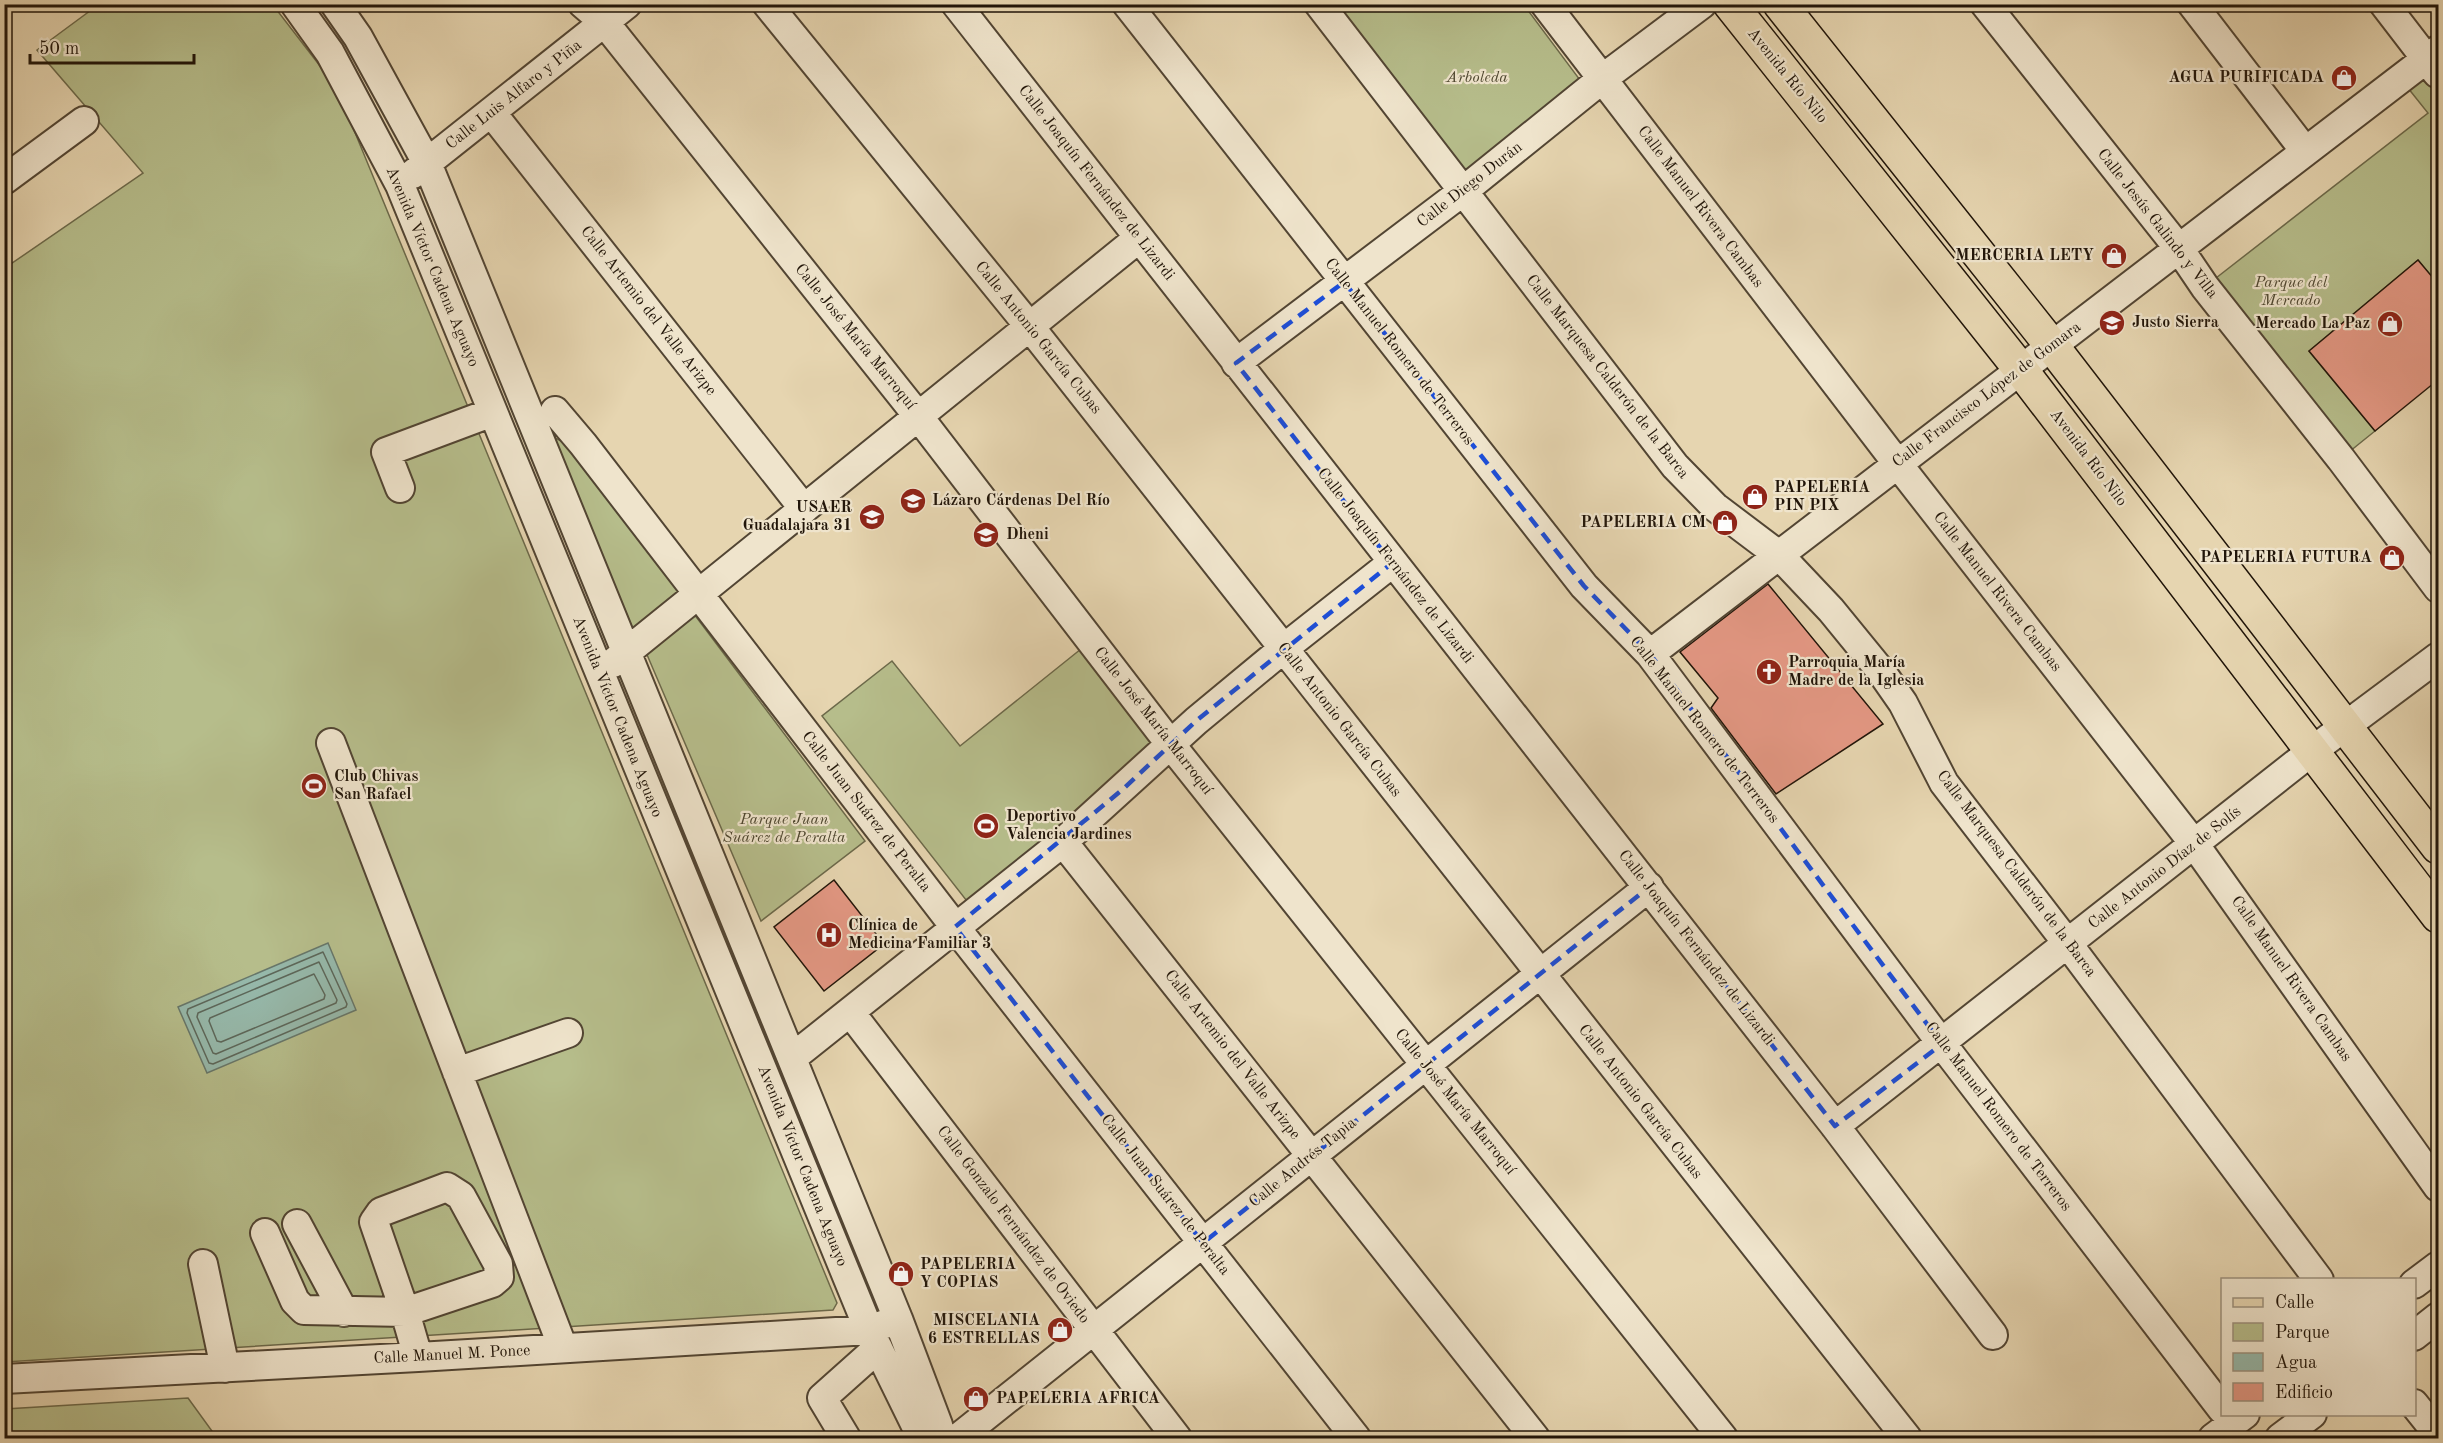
<svg xmlns="http://www.w3.org/2000/svg" width="2443" height="1443" font-family="'Old Standard TT',serif">
<style>
.green{fill:#b6bd8b;stroke:#6c694a;stroke-width:1.5}
.water{fill:#96b9ab;stroke:#67776a;stroke-width:1.5}
.lines{fill:none;stroke-linecap:round;stroke-linejoin:round}
.shore{stroke:#5c675a;stroke-width:1.5}
.building{fill:#e49884;stroke:#211509;stroke-width:1.5}
.minor-casing{stroke:#524533;stroke-width:32}
.major-casing{stroke:#211509;stroke-width:36}
.minor{stroke:#efe4cc;stroke-width:28}
.major{stroke:#e6d5b0;stroke-width:33}
.marked{fill:none;stroke:#1d4ed8;stroke-width:4.5;stroke-dasharray:12 8;stroke-linejoin:round}
.labels{text-anchor:middle;dominant-baseline:central;stroke-width:4.5;stroke-linejoin:round;paint-order:stroke}
.street-label{font-size:16px;fill:#211509;stroke:#efe4cc}
.park-label{font-size:16px;font-style:italic;fill:#4e4730;stroke:#efe4cc}
.poi-label{font-size:16px;font-weight:bold;fill:#211509;stroke:#efe4cc;text-anchor:start}
</style>
<rect width="100%" height="100%" fill="#e6d5b0"/>
<filter id="stains"><feTurbulence type="fractalNoise" baseFrequency=".00333" numOctaves="4"/><feColorMatrix values="0 0 0 0 .2 0 0 0 0 .09 0 0 0 0 .02 0 0 0 .5 -.17"/></filter>
<radialGradient id="worn" r=".72"><stop offset=".6" stop-color="#630" stop-opacity="0"/><stop offset="1" stop-color="#630" stop-opacity=".3"/></radialGradient>
<path class="green" d="M98,5H273L327,75L342,101L837,1303L833,1310L5,1362V268L143,173L37,50Z
M1329,5H1524L1583,84L1464,181Z
M2420,70L2438,93V285L2418,260L2309,351L2375,431L2344,456L2207,285L2428,113L2404,83Z
M551,436L578,449L681,590L633,629Z
M694,614L865,841L761,921L645,650Z
M1081,649L1156,748L970,905L822,716L892,661L960,746Z
M188,1398L217,1438H5V1409Z"/>
<path class="water" d="M328,943L356,1010L207,1073L178,1007Z"/>
<g class="lines">
<path class="shore" d="M323,952L347,1004L346,1007L213,1064L209,1063L187,1013L188,1009Z
M319,962L337,1000L336,1003L216,1054L213,1053L197,1017L198,1013Z
M314,974L325,995L324,999L221,1042L217,1041L209,1021L210,1018Z"/>
</g>
<path class="building" d="M2418,260L2439,285V379L2375,431L2309,351Z
M1768,584L1883,724L1776,794L1711,708L1718,698L1680,652Z
M834,880L884,944L824,991L774,927Z"/>
<g class="lines">
<g class="minor-casing">
<path id="minor" d="M295,4L330,53L400,185L869,1330L922,1438
M335,4L358,37L427,163L898,1319L938,1425L941,1438
M583,4L605,23L918,416L1171,745L1723,1438
M767,4L1030,327L1907,1438
M956,4L1835,1126L1993,1335
M1127,4L1584,586L1650,654L1942,1044L2222,1409
M1319,4L1675,466L1715,507L1780,556L1831,610L1880,670L1903,703L1944,783L2068,944L2319,1280
M1545,4L1897,463L2195,845L2438,1187
M1985,4L2180,250L2205,287L2341,459L2438,588
M2192,4L2305,151
M2384,4L2437,73
M491,112L804,509
M413,174L627,4
M4,180L84,121
M1236,363L1462,192L1602,79L1702,4
M555,411L583,444L955,927L1356,1438
M400,488L386,452L493,412
M1650,654L2438,50
M613,663L1139,238
M331,743L563,1348
M1063,842L1535,1438
M850,1012L1177,1438
M792,1058L1063,842L1196,721L1283,649L1392,563
M457,1072L568,1033
M1835,1126L2312,751L2438,657
M297,1224L344,1312
M265,1233L295,1301L304,1310L405,1312L492,1283L499,1277L498,1264L461,1196L447,1187L381,1212L374,1222L405,1312L418,1357
M203,1264L225,1368
M2414,1284L2438,1266
M2414,1336L2438,1317
M4,1379L418,1357L869,1330L885,1324
M2414,1404L2438,1434
M846,1438L822,1398L878,1348
M958,1438L1649,887
M2213,1438L2245,1414
M2280,1438L2312,1414"/>
</g>
<g class="major-casing">
<path id="major" d="M1730,4L2021,370L2438,916
M1780,4L2052,346L2438,847"/>
</g>
<use href="#minor" class="minor"/>
<use href="#major" class="major"/>
</g>
<path class="marked" d="M1344,282L1584,586L1650,654L1942,1044L1835,1126L1649,887L1203,1243L955,927L1122,790L1196,721L1392,563L1236,363Z"/>
<defs>
<g id="shop-disc" transform="scale(1.35)"><circle r="9.5" fill="#8f2418" stroke="#efe4cc"/><path d="M-5-2.5h2.3a2.7 3.5 0 0 1 5.4 0H5L5.5 6h-11ZM-1.5-2.5h3a1.5 2.3 0 0 0-3 0Z" fill="#fff"/></g>
<g id="school-disc" transform="scale(1.35)"><circle r="9.5" fill="#8f2418" stroke="#efe4cc"/><path d="M0-5L7-2L0 1L-7-2ZM-4 1L0 2.5L4 1V4Q0 6-4 4Z" fill="#fff"/></g>
<g id="church-disc" transform="scale(1.35)"><circle r="9.5" fill="#8f2418" stroke="#efe4cc"/><path d="M-1.2-6h2.4v3.5h3.3v2.4h-3.3V6h-2.4V-.1h-3.3v-2.4h3.3Z" fill="#fff"/></g>
<g id="stadium-disc" transform="scale(1.35)"><circle r="9.5" fill="#8f2418" stroke="#efe4cc"/><path d="M0-5a6.5 5 0 1 0 0 10a6.5 5 0 1 0 0-10ZM-3.5-1.8h7v3.6h-7Z" fill="#fff"/></g>
<g id="hospital-disc" transform="scale(1.35)"><circle r="9.5" fill="#8f2418" stroke="#efe4cc"/><path d="M-5-5h3v3.5h4V-5h3V5h-3V1.5h-4V5h-3Z" fill="#fff"/></g>
</defs>
<g fill-rule="evenodd">
<use href="#shop-disc" x="2344" y="78"/>
<use href="#shop-disc" x="2114" y="256"/>
<use href="#school-disc" x="2112" y="323"/>
<use href="#shop-disc" x="2390" y="324"/>
<use href="#shop-disc" x="1755" y="497"/>
<use href="#school-disc" x="913" y="501"/>
<use href="#school-disc" x="872" y="517"/>
<use href="#shop-disc" x="1725" y="523"/>
<use href="#school-disc" x="986" y="535"/>
<use href="#shop-disc" x="2392" y="558"/>
<use href="#church-disc" x="1769" y="672"/>
<use href="#stadium-disc" x="314" y="786"/>
<use href="#stadium-disc" x="986" y="826"/>
<use href="#hospital-disc" x="829" y="935"/>
<use href="#shop-disc" x="901" y="1274"/>
<use href="#shop-disc" x="1060" y="1330"/>
<use href="#shop-disc" x="976" y="1399"/>
</g>
<g class="labels">
<g class="street-label">
<text transform="translate(1787 76) rotate(51)">Avenida Río Nilo</text>
<text transform="translate(514 95) rotate(-38)">Calle Luis Alfaro y Piña</text>
<text transform="translate(1096 183) rotate(52)">Calle Joaquín Fernández de Lizardi</text>
<text transform="translate(1470 185) rotate(-38)">Calle Diego Durán</text>
<text transform="translate(1700 207) rotate(53)">Calle Manuel Rivera Cambas</text>
<text transform="translate(2157 224) rotate(52)">Calle Jesús Galindo y Villa</text>
<text transform="translate(432 267) rotate(67)">Avenida Víctor Cadena Aguayo</text>
<text transform="translate(648 311) rotate(52)">Calle Artemio del Valle Arizpe</text>
<text transform="translate(855 337) rotate(51)">Calle José María Marroquí</text>
<text transform="translate(1038 338) rotate(51)">Calle Antonio García Cubas</text>
<text transform="translate(1399 352) rotate(52)">Calle Manuel Romero de Terreros</text>
<text transform="translate(1607 377) rotate(52)">Calle Marquesa Calderón de la Barca</text>
<text transform="translate(1987 395) rotate(-37)">Calle Francisco López de Gomara</text>
<text transform="translate(2088 458) rotate(53)">Avenida Río Nilo</text>
<text transform="translate(1395 566) rotate(52)">Calle Joaquín Fernández de Lizardi</text>
<text transform="translate(1997 592) rotate(52)">Calle Manuel Rivera Cambas</text>
<text transform="translate(617 717) rotate(68)">Avenida Víctor Cadena Aguayo</text>
<text transform="translate(1339 720) rotate(52)">Calle Antonio García Cubas</text>
<text transform="translate(1153 721) rotate(52)">Calle José María Marroquí</text>
<text transform="translate(1704 730) rotate(52)">Calle Manuel Romero de Terreros</text>
<text transform="translate(866 812) rotate(52)">Calle Juan Suárez de Peralta</text>
<text transform="translate(2165 868) rotate(-38)">Calle Antonio Díaz de Solís</text>
<text transform="translate(2016 874) rotate(53)">Calle Marquesa Calderón de la Barca</text>
<text transform="translate(1696 948) rotate(52)">Calle Joaquín Fernández de Lizardi</text>
<text transform="translate(2291 979) rotate(55)">Calle Manuel Rivera Cambas</text>
<text transform="translate(1232 1055) rotate(52)">Calle Artemio del Valle Arizpe</text>
<text transform="translate(1455 1102) rotate(51)">Calle José María Marroquí</text>
<text transform="translate(1640 1102) rotate(52)">Calle Antonio García Cubas</text>
<text transform="translate(1998 1117) rotate(53)">Calle Manuel Romero de Terreros</text>
<text transform="translate(1303 1163) rotate(-39)">Calle Andrés Tapia</text>
<text transform="translate(802 1166) rotate(68)">Avenida Víctor Cadena Aguayo</text>
<text transform="translate(1165 1195) rotate(52)">Calle Juan Suárez de Peralta</text>
<text transform="translate(1013 1225) rotate(53)">Calle Gonzalo Fernández de Oviedo</text>
<text transform="translate(452 1355) rotate(-3)">Calle Manuel M. Ponce</text>
</g>
<g class="park-label">
<text x="1477" y="78">Arboleda</text>
<text x="2291" y="283">Parque del<tspan x="2291" dy="18">Mercado</tspan></text>
<text x="784" y="820">Parque Juan<tspan x="784" dy="18">Suárez de Peralta</tspan></text>
</g>
<g class="poi-label">
<text x="2324" y="78" text-anchor="end">AGUA PURIFICADA</text>
<text x="2094" y="256" text-anchor="end">MERCERIA LETY</text>
<text x="2132" y="323">Justo Sierra</text>
<text x="2370" y="324" text-anchor="end">Mercado La Paz</text>
<text x="1774" y="488">PAPELERIA<tspan x="1774" dy="18">PIN PIX</tspan></text>
<text x="932" y="501">Lázaro Cárdenas Del Río</text>
<text x="852" y="508" text-anchor="end">USAER<tspan x="852" dy="18">Guadalajara 31</tspan></text>
<text x="1706" y="523" text-anchor="end">PAPELERIA CM</text>
<text x="1006" y="535">Dheni</text>
<text x="2372" y="558" text-anchor="end">PAPELERIA FUTURA</text>
<text x="1788" y="663">Parroquia María<tspan x="1788" dy="18">Madre de la Iglesia</tspan></text>
<text x="334" y="777">Club Chivas<tspan x="334" dy="18">San Rafael</tspan></text>
<text x="1006" y="817">Deportivo<tspan x="1006" dy="18">Valencia Jardines</tspan></text>
<text x="848" y="926">Clínica de<tspan x="848" dy="18">Medicina Familiar 3</tspan></text>
<text x="920" y="1265">PAPELERIA<tspan x="920" dy="18">Y COPIAS</tspan></text>
<text x="1040" y="1321" text-anchor="end">MISCELANIA<tspan x="1040" dy="18">6 ESTRELLAS</tspan></text>
<text x="996" y="1399">PAPELERIA AFRICA</text>
</g>
</g>
<rect width="2443" height="1443" fill="none" stroke="#e6d5b0" stroke-width="24"/>
<rect x="6" y="6" width="2431" height="1431" fill="none" stroke="#211509" stroke-width="3"/>
<rect x="12" y="12" width="2419" height="1419" fill="none" stroke="#211509" stroke-width="1.5"/>
<rect x="2221" y="1278" width="195" height="138" fill="#efe4cc" stroke="#9d917e" stroke-width="1.5"/>
<rect x="2233" y="1298" width="30" height="9" fill="#e6d5b0" stroke="#9d917e" stroke-width="1.5"/>
<text x="2275" y="1308" font-size="18" fill="#211509">Calle</text>
<rect x="2233" y="1323" width="30" height="18" fill="#b6bd8b" stroke="#9d917e" stroke-width="1.5"/>
<text x="2275" y="1338" font-size="18" fill="#211509">Parque</text>
<rect x="2233" y="1353" width="30" height="18" fill="#96b9ab" stroke="#9d917e" stroke-width="1.5"/>
<text x="2275" y="1368" font-size="18" fill="#211509">Agua</text>
<rect x="2233" y="1383" width="30" height="18" fill="#e49884" stroke="#9d917e" stroke-width="1.5"/>
<text x="2275" y="1398" font-size="18" fill="#211509">Edificio</text>
<path d="M30 54v9h164v-9" fill="none" stroke="#211509" stroke-width="3"/>
<text x="39" y="54" font-size="18" fill="#211509" stroke="#efe4cc" stroke-width="4.5" paint-order="stroke">50 m</text>
<rect width="100%" height="100%" filter="url(#stains)"/>
<rect width="100%" height="100%" fill="url(#worn)"/>
</svg>
